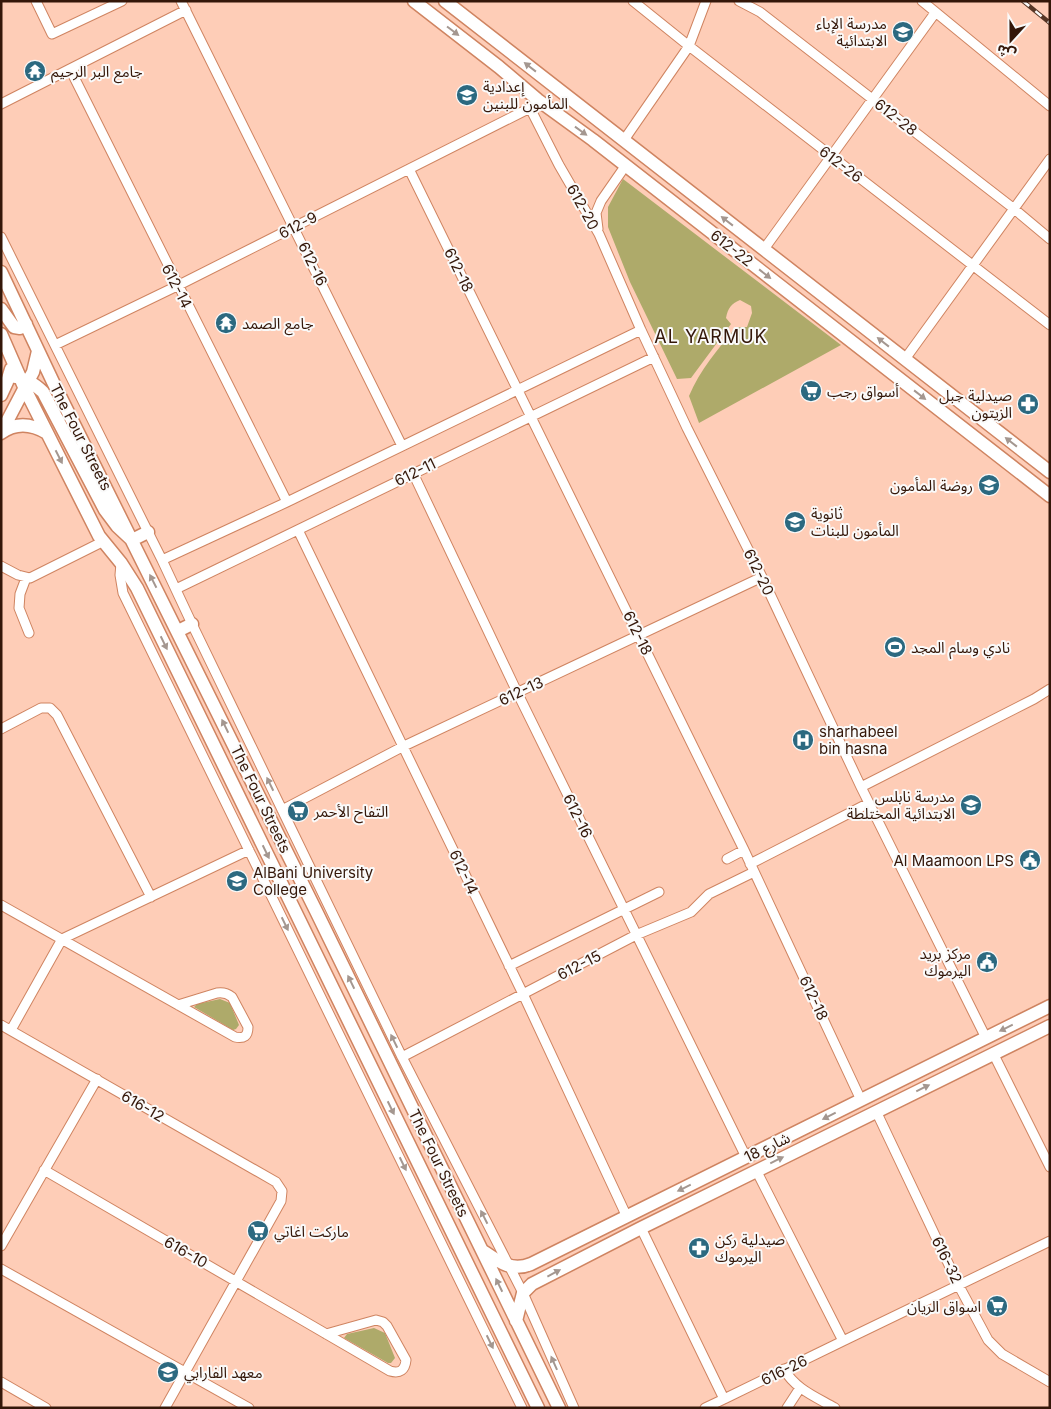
<svg xmlns="http://www.w3.org/2000/svg" width="1051" height="1409" font-family="Inter,'Noto Sans Arabic',sans-serif">
<style>
.green{fill:#aeaa6a}
.lines{fill:none;stroke-linecap:round;stroke-linejoin:round}
.street-casing{stroke:#cf8461;stroke-width:11}
.secondary-casing{stroke:#cf8461;stroke-width:15}
.street{stroke:#fff;stroke-width:9}
.secondary{stroke:#fff;stroke-width:12}
.rail-casing{stroke:#563626;stroke-width:4.5}
.rail{stroke:#fafafa;stroke-width:2.5;stroke-dasharray:8;stroke-linecap:butt}
.oneway{fill:#a49790}
.labels{text-anchor:middle;dominant-baseline:central;stroke-width:4;stroke-linejoin:round;paint-order:stroke}
.poi-label{font-size:15px;fill:#341709;stroke:#fafafa;text-anchor:start}
.street-label{font-size:15px;fill:#341709;stroke:#fafafa}
.quarter-label{font-size:18px;letter-spacing:1px;fill:#341709;stroke:#fafafa}
</style>
<rect width="100%" height="100%" fill="#fecdb7"/>
<path class="green" d="M623,179L841,345L699,423L689,396C700,370 718,349 736,327H747L752,313L751,306L740,300C731,304 728,308 726,318L731,324L691,378L677,379L630,282L608,227V207Z
M220,999L230,1003L239,1025L236,1029L233,1030L194,1007L197,1004Z
M374,1328L385,1333L395,1358L391,1363H388L344,1338L347,1334Z"/>
<g class="lines">
<g class="street-casing">
<path id="street" d="M36,1L52,34L122,1
M181,1L402,446
M633,1L689,46L1050,325
M739,1L760,12L1013,208L1050,239
M922,1L1050,106
M70,69L287,502
M1,104L186,10
M530,108L559,165L599,234L641,330L687,428L762,577L861,787L986,1038
M624,140L689,46L706,1
M409,169L744,850L861,1100
M598,229L596,213L601,201L626,165
M1,237L162,560L192,624L402,1057L523,1293L574,1408
M764,249L935,13
M55,345L177,286L530,108L534,104
M905,359L1050,159
M413,473L517,692L746,1157
M298,530L523,994L627,1217
M162,560L287,502L641,330
M121,563L120,575L123,593L522,1408
M1,566L18,575L30,578L102,542
M26,578L20,594L19,608L29,633
M176,589L654,357
M1,729L41,708H50L57,715L151,897
M861,787L1034,699L1050,689
M282,810L404,746L762,577
M727,859L744,850
M750,864L869,803
M1,905L235,1037C244,1039 248,1036 248,1027L232,997C227,993 223,992 217,993L178,1005
M509,966L659,892
M1,1025L276,1182L282,1191L281,1201L165,1408
M11,1030L62,939L249,850
M993,1053L1050,1167
M402,1057L636,935L691,912L709,894L754,872
M876,1111L959,1286L988,1340L1002,1354L1050,1382
M44,1170L390,1371C400,1374 405,1370 406,1360L387,1326L383,1322L376,1320L326,1334
M641,1228L724,1399L843,1341L756,1170
M1,1246L97,1079
M1,1269L249,1408
M843,1341L1050,1241
M784,1369C795,1389 816,1397 835,1408
M1,1382L46,1408
M705,1408L724,1399
M787,1408L800,1388"/>
</g>
<g class="secondary-casing">
<path id="secondary" d="M414,1L499,67L538,100L593,140L1050,496
M445,1L1050,472
M1,272L53,382L316,911L559,1408
M1,309L14,327L20,328L26,324
M1,334L25,389L99,536L121,563L137,588L538,1408
M9,376C23,377 33,382 43,392L105,510L117,526L132,540L148,532
M1,395L7,382L11,369
M1,433L33,372L38,351
M1,433C16,422 32,424 47,433
M178,631L192,624
M483,1251C499,1262 512,1272 531,1264L1050,1006
M516,1321L523,1293L532,1284L641,1228L1050,1026"/>
</g>
<use href="#street" class="street"/>
<use href="#secondary" class="secondary"/>
<g class="rail-casing">
<path id="rail" d="M1023,1L1050,23"/>
</g>
<use href="#rail" class="rail"/>
</g>
<defs><path id="oneway-solid" d="M-6-.8H1V-3.2L6.5 0L1 3.2V.8H-6Z" transform="scale(1.25)"/></defs>
<g class="oneway">
<use href="#oneway-solid" transform="translate(453 31) rotate(37)"/>
<use href="#oneway-solid" transform="translate(530 67) rotate(-142)"/>
<use href="#oneway-solid" transform="translate(581 131) rotate(36)"/>
<use href="#oneway-solid" transform="translate(727 221) rotate(-142)"/>
<use href="#oneway-solid" transform="translate(765 274) rotate(38)"/>
<use href="#oneway-solid" transform="translate(883 342) rotate(-142)"/>
<use href="#oneway-solid" transform="translate(920 395) rotate(38)"/>
<use href="#oneway-solid" transform="translate(1011 442) rotate(-142)"/>
<use href="#oneway-solid" transform="translate(59 457) rotate(63)"/>
<use href="#oneway-solid" transform="translate(153 581) rotate(-117)"/>
<use href="#oneway-solid" transform="translate(164 643) rotate(64)"/>
<use href="#oneway-solid" transform="translate(225 726) rotate(-116)"/>
<use href="#oneway-solid" transform="translate(270 784) rotate(-116)"/>
<use href="#oneway-solid" transform="translate(266 852) rotate(64)"/>
<use href="#oneway-solid" transform="translate(285 924) rotate(64)"/>
<use href="#oneway-solid" transform="translate(351 982) rotate(-116)"/>
<use href="#oneway-solid" transform="translate(1006 1028) rotate(154)"/>
<use href="#oneway-solid" transform="translate(394 1041) rotate(-116)"/>
<use href="#oneway-solid" transform="translate(923 1088) rotate(-26)"/>
<use href="#oneway-solid" transform="translate(391 1108) rotate(64)"/>
<use href="#oneway-solid" transform="translate(829 1116) rotate(153)"/>
<use href="#oneway-solid" transform="translate(777 1160) rotate(-26)"/>
<use href="#oneway-solid" transform="translate(403 1164) rotate(64)"/>
<use href="#oneway-solid" transform="translate(684 1188) rotate(154)"/>
<use href="#oneway-solid" transform="translate(484 1217) rotate(-117)"/>
<use href="#oneway-solid" transform="translate(554 1273) rotate(-28)"/>
<use href="#oneway-solid" transform="translate(499 1285) rotate(-116)"/>
<use href="#oneway-solid" transform="translate(490 1342) rotate(64)"/>
<use href="#oneway-solid" transform="translate(554 1363) rotate(-114)"/>
</g>
<defs>
<g id="school-disc" transform="scale(1.125)"><circle r="9.5" fill="#2c6980" stroke="#fafafa"/><path d="M0-5L7-2L0 1L-7-2ZM-4 1L0 2.5L4 1V4Q0 6-4 4Z" fill="#fff"/></g>
<g id="temple-disc" transform="scale(1.125)"><circle r="9.5" fill="#2c6980" stroke="#fafafa"/><path d="M0-6L5-2H3V0L6.5 2.5H4V6H1.5V3h-3V6H-4V2.5H-6.5L-3 0V-2H-5Z" fill="#fff"/></g>
<g id="supermarket-disc" transform="scale(1.125)"><circle r="9.5" fill="#2c6980" stroke="#fafafa"/><path d="M-6-5.5h2.5l.6 2H6L4.5 2H-2.5L-4.4-4H-6ZM-1.5 3.2a1.3 1.3 0 1 0 .1 0ZM3 3.2a1.3 1.3 0 1 0 .1 0Z" fill="#fff"/></g>
<g id="pharmacy-disc" transform="scale(1.125)"><circle r="9.5" fill="#2c6980" stroke="#fafafa"/><path d="M-2-6h4v4h4v4h-4v4h-4v-4h-4v-4h4Z" fill="#fff"/></g>
<g id="stadium-disc" transform="scale(1.125)"><circle r="9.5" fill="#2c6980" stroke="#fafafa"/><path d="M0-5a6.5 5 0 1 0 0 10a6.5 5 0 1 0 0-10ZM-3.5-1.8h7v3.6h-7Z" fill="#fff"/></g>
<g id="hospital-disc" transform="scale(1.125)"><circle r="9.5" fill="#2c6980" stroke="#fafafa"/><path d="M-5-5h3v3.5h4V-5h3V5h-3V1.5h-4V5h-3Z" fill="#fff"/></g>
<g id="civic-disc" transform="scale(1.125)"><circle r="9.5" fill="#2c6980" stroke="#fafafa"/><path d="M-.6-6.5H3V-4.5H.6V-3L4-1V1h2V6H-6V1h2V-1L-.6-3ZM-1.2 2.5V6h2.4V2.5Z" fill="#fff"/></g>
<g id="university-disc" transform="scale(1.125)"><circle r="9.5" fill="#2c6980" stroke="#fafafa"/><path d="M0-5L7-2L0 1L-7-2ZM-4 1L0 2.5L4 1V4Q0 6-4 4Z" fill="#fff"/></g>
</defs>
<g fill-rule="evenodd">
<use href="#school-disc" x="903" y="32"/>
<use href="#temple-disc" x="35" y="71"/>
<use href="#school-disc" x="467" y="95"/>
<use href="#temple-disc" x="226" y="323"/>
<use href="#supermarket-disc" x="811" y="391"/>
<use href="#pharmacy-disc" x="1028" y="404"/>
<use href="#school-disc" x="989" y="485"/>
<use href="#school-disc" x="795" y="522"/>
<use href="#stadium-disc" x="895" y="647"/>
<use href="#hospital-disc" x="803" y="740"/>
<use href="#school-disc" x="971" y="805"/>
<use href="#supermarket-disc" x="298" y="811"/>
<use href="#civic-disc" x="1030" y="860"/>
<use href="#university-disc" x="237" y="881"/>
<use href="#civic-disc" x="987" y="962"/>
<use href="#supermarket-disc" x="258" y="1231"/>
<use href="#pharmacy-disc" x="699" y="1248"/>
<use href="#supermarket-disc" x="997" y="1306"/>
<use href="#school-disc" x="168" y="1372"/>
</g>
<g class="labels">
<g class="poi-label">
<text x="887" y="23" text-anchor="end">مدرسة الإباء<tspan x="887" dy="17">الابتدائية</tspan></text>
<text x="51" y="71">جامع البر الرحيم</text>
<text x="483" y="86">إعدادية<tspan x="483" dy="17">المأمون للبنين</tspan></text>
<text x="242" y="323">جامع الصمد</text>
<text x="827" y="391">أسواق رجب</text>
<text x="1012" y="395" text-anchor="end">صيدلية جبل<tspan x="1012" dy="17">الزيتون</tspan></text>
<text x="973" y="485" text-anchor="end">روضة المأمون</text>
<text x="811" y="513">ثانوية<tspan x="811" dy="17">المأمون للبنات</tspan></text>
<text x="911" y="647">نادي وسام المجد</text>
<text x="819" y="731">sharhabeel<tspan x="819" dy="17">bin hasna</tspan></text>
<text x="955" y="796" text-anchor="end">مدرسة نابلس<tspan x="955" dy="17">الابتدائية المختلطة</tspan></text>
<text x="314" y="811">التفاح الأحمر</text>
<text x="1014" y="860" text-anchor="end">Al Maamoon LPS</text>
<text x="253" y="872">AlBani University<tspan x="253" dy="17">College</tspan></text>
<text x="971" y="953" text-anchor="end">مركز بريد<tspan x="971" dy="17">اليرموك</tspan></text>
<text x="274" y="1231">ماركت اغاتي</text>
<text x="715" y="1239">صيدلية ركن<tspan x="715" dy="17">اليرموك</tspan></text>
<text x="981" y="1306" text-anchor="end">اسواق الريان</text>
<text x="184" y="1372">معهد الفارابي</text>
</g>
<g class="street-label">
<text transform="translate(896 117) rotate(38)">612-28</text>
<text transform="translate(841 164) rotate(37)">612-26</text>
<text transform="translate(583 207) rotate(61)">612-20</text>
<text transform="translate(298 225) rotate(-27)">612-9</text>
<text transform="translate(732 248) rotate(38)">612-22</text>
<text transform="translate(313 264) rotate(64)">612-16</text>
<text transform="translate(459 270) rotate(64)">612-18</text>
<text transform="translate(177 286) rotate(63)">612-14</text>
<text transform="translate(81 437) rotate(63)">The Four Streets</text>
<text transform="translate(415 472) rotate(-26)">612-11</text>
<text transform="translate(759 572) rotate(64)">612-20</text>
<text transform="translate(638 633) rotate(64)">612-18</text>
<text transform="translate(521 691) rotate(-25)">612-13</text>
<text transform="translate(261 799) rotate(64)">The Four Streets</text>
<text transform="translate(578 816) rotate(64)">612-16</text>
<text transform="translate(464 872) rotate(65)">612-14</text>
<text transform="translate(579 965) rotate(-27)">612-15</text>
<text transform="translate(814 998) rotate(65)">612-18</text>
<text transform="translate(143 1106) rotate(30)">616-12</text>
<text transform="translate(767 1147) rotate(-26)">شارع 18</text>
<text transform="translate(439 1163) rotate(64)">The Four Streets</text>
<text transform="translate(186 1252) rotate(30)">616-10</text>
<text transform="translate(947 1260) rotate(64)">616-32</text>
<text transform="translate(784 1370) rotate(-26)">616-26</text>
</g>
<g class="quarter-label">
<text x="711" y="336">AL YARMUK</text>
</g>
</g>
<rect width="1051" height="1409" fill="none" stroke="#341709" stroke-width="5"/>
<g transform="translate(1011 40) rotate(201)" stroke="#fafafa" stroke-width="4" paint-order="stroke">
<path d="M0-4L9 19L0 12L-9 19Z" fill="#341709"/>
<text y="-8" font-size="14" font-weight="bold" text-anchor="middle" fill="#341709">ش</text>
</g>
</svg>
